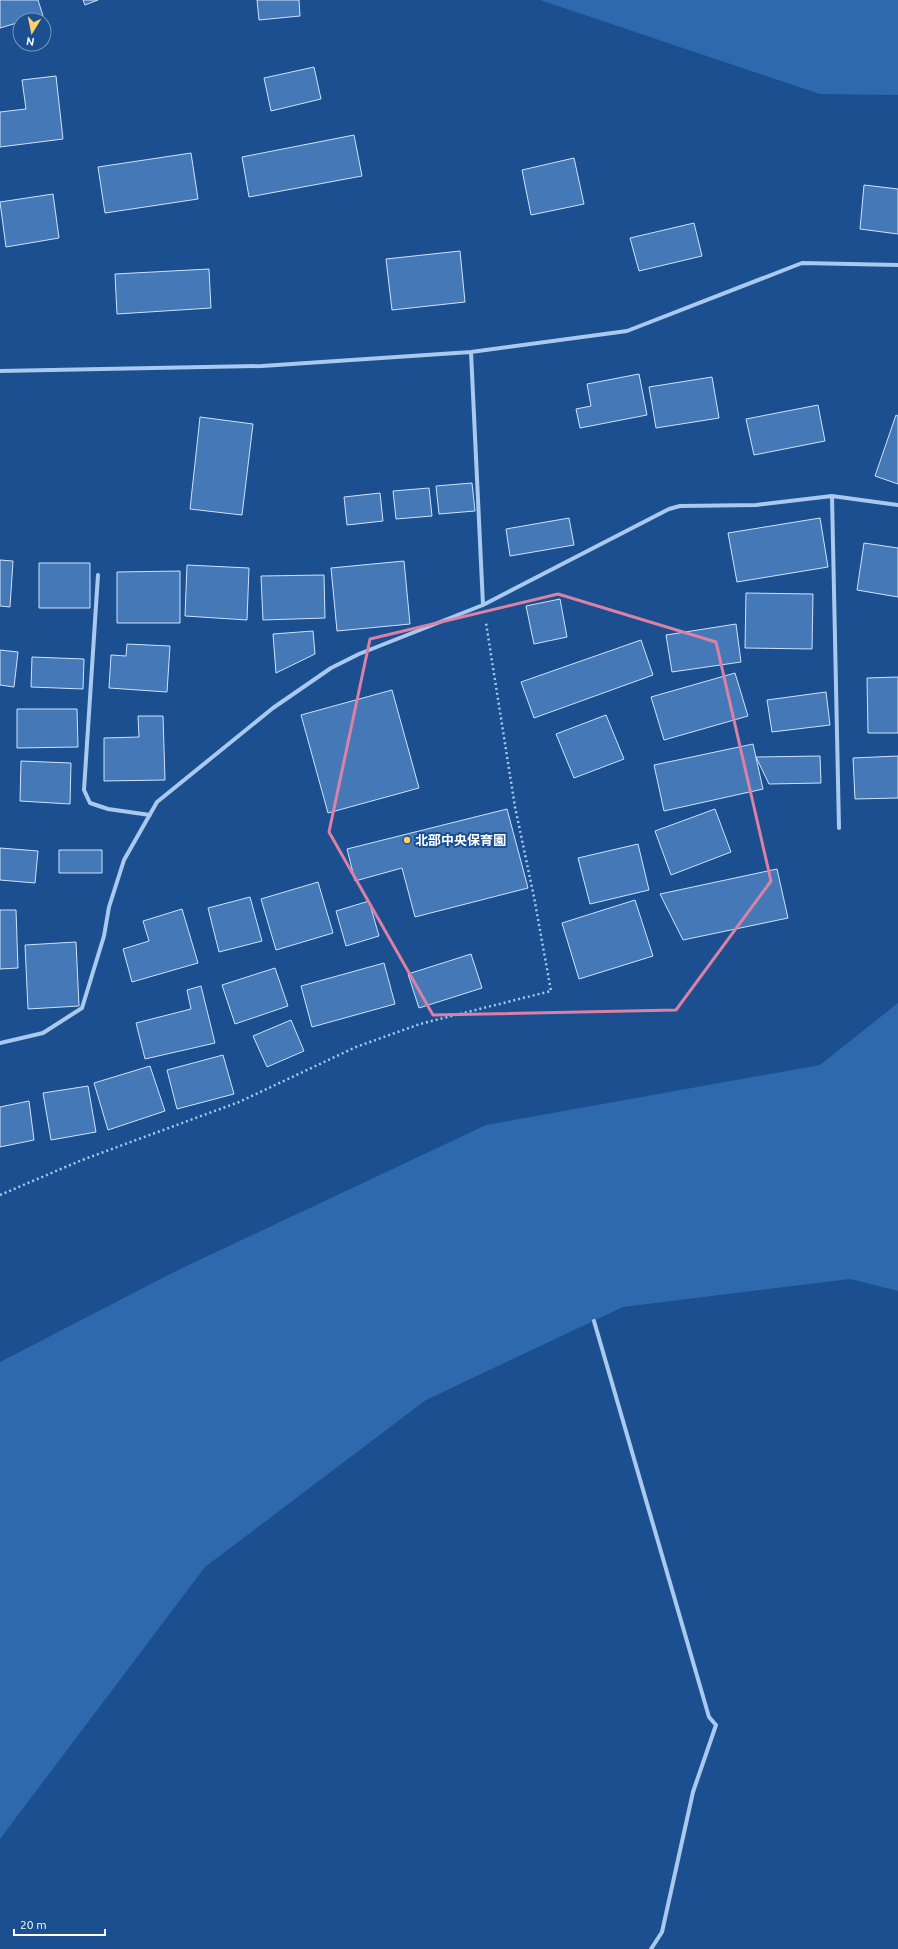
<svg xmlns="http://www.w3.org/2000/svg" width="898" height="1949" font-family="Ubuntu,'Noto Sans JP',sans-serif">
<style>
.green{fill:#2e69ad}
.building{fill:#4478b7;stroke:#cfe3fa}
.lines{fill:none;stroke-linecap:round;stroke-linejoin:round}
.path{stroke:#a9c9ee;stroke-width:2.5;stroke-dasharray:2 3;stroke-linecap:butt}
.street{stroke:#a9c9ee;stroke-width:4}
.marked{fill:none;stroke:#dd80a5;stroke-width:3;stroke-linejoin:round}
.poi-dot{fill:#ffd166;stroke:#1b4f8f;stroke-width:1.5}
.labels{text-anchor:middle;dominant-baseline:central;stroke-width:4;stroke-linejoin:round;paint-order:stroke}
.poi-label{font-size:13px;font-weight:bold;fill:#fff;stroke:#1b4f8f;text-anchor:start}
</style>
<rect width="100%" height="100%" fill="#1b4f8f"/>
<path class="green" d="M540,0H898V95L820,94Z
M898,1003V1291L850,1279L623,1307L426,1400L205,1567L0,1839V1362L178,1270L486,1125L820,1065Z"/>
<path class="building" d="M0,0H38L43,16L28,20H20V22L0,28Z
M83,0H98L85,5Z
M257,0H299L300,16L259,20Z
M314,67L321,99L271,111L264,78Z
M56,76L63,139L0,147V112L26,109L22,80Z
M354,135L362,176L249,197L242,157Z
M191,153L198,199L105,213L98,167Z
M574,158L584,204L531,215L522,170Z
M864,185L898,189V234L860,229Z
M53,194L59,238L6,247L0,202Z
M694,223L702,256L639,271L630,238Z
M460,251L465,302L392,310L386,259Z
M209,269L211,308L117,314L115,274Z
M639,374L647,415L580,428L576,409L591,406L587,384Z
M712,377L719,418L656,428L649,387Z
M818,405L825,441L754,455L746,419Z
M896,415L898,416V484L875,476Z
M200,417L253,424L242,515L190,509Z
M472,483L475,511L439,514L436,486Z
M429,488L432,516L396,519L393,491Z
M380,493L383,521L347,525L344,497Z
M569,518L574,545L510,556L506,529Z
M820,518L828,567L737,582L728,533Z
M864,543L898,548V597L857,590Z
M0,560L13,561L10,607L0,606Z
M404,561L410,624L337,631L331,568Z
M39,563H90V608H39Z
M187,565L249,568L247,620L185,616Z
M180,571V623H117V572Z
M324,575L325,618L263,620L261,576Z
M746,593L813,594L812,649L745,648Z
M560,599L567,637L534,644L526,606Z
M736,624L741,662L672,672L666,635Z
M313,631L315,654L276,673L273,634Z
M641,640L653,675L534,718L521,682Z
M127,644L170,646L167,692L109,688L111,655L126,656Z
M0,650L18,652L14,687L0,685Z
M32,657L84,659L83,689L31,687Z
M735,673L748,716L664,740L651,697Z
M898,677V733H868L867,678Z
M392,690L419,788L328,813L301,715Z
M826,692L830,725L772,732L767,700Z
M17,709H77L78,747L17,748Z
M606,715L624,759L574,778L556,734Z
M138,716H163L165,780L104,781V738L139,737Z
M753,744L763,789L664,811L654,765Z
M820,756L821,783L769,784L756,757Z
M898,756V798L855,799L853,758Z
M21,761L71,763L70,804L20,801Z
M507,809L528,888L415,917L402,868L355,881L347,849Z
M715,809L731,852L671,875L655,831Z
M638,844L649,890L590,904L578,858Z
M0,848L38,851L35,883L0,880Z
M59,850H102V873H59Z
M777,869L788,918L683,940L660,894Z
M318,882L333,933L276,950L261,899Z
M250,897L262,941L219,952L208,908Z
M635,900L653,956L579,979L562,923Z
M369,901L379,936L346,946L336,911Z
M182,909L198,963L132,982L123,949L149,941L143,921Z
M0,910H16L18,968L0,969Z
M76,942L79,1006L28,1009L25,945Z
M471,954L482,988L419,1008L408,974Z
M384,963L395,1004L312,1027L301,986Z
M275,968L288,1006L235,1024L222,985Z
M201,986L215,1043L145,1059L136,1023L191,1009L187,990Z
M291,1020L304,1051L267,1067L253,1036Z
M223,1055L234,1094L177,1109L167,1070Z
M150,1066L165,1111L108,1130L94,1083Z
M88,1086L96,1132L51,1140L43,1093Z
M29,1101L34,1140L0,1147V1107Z"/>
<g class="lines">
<path class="path" d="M0,1195L82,1160L239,1102L356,1047L420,1024L551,991L534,897L515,807L486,623"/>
<path class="street" d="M471,352L483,605
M0,371L262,366L471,352L627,331L802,263L898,265
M832,496L898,505
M98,575L84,790L90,803L108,809L150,815
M0,1043L43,1033L82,1008L104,936L109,907L124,860L157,802L273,708L331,668L359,654L483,605L669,509L680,506L756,505L832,496L839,828
M594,1321L709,1717L716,1725L693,1792L662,1932L651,1949"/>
</g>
<path class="marked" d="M558,594L716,642L771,881L676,1010L433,1015L329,832L370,639Z"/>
<circle class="poi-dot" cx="407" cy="840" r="4"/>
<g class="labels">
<g class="poi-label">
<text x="415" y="840">北部中央保育園</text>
</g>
</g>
<g transform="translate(32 32) rotate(190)"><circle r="19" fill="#1b4f8f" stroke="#7695bc"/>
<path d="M0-3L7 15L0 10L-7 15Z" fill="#ffd166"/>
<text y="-6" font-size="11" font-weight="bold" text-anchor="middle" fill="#ffffff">N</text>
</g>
<path d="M14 1929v6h91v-6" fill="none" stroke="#ffffff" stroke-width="2"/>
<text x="20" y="1929" font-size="12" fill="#ffffff" stroke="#1b4f8f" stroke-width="3" paint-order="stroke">20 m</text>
</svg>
